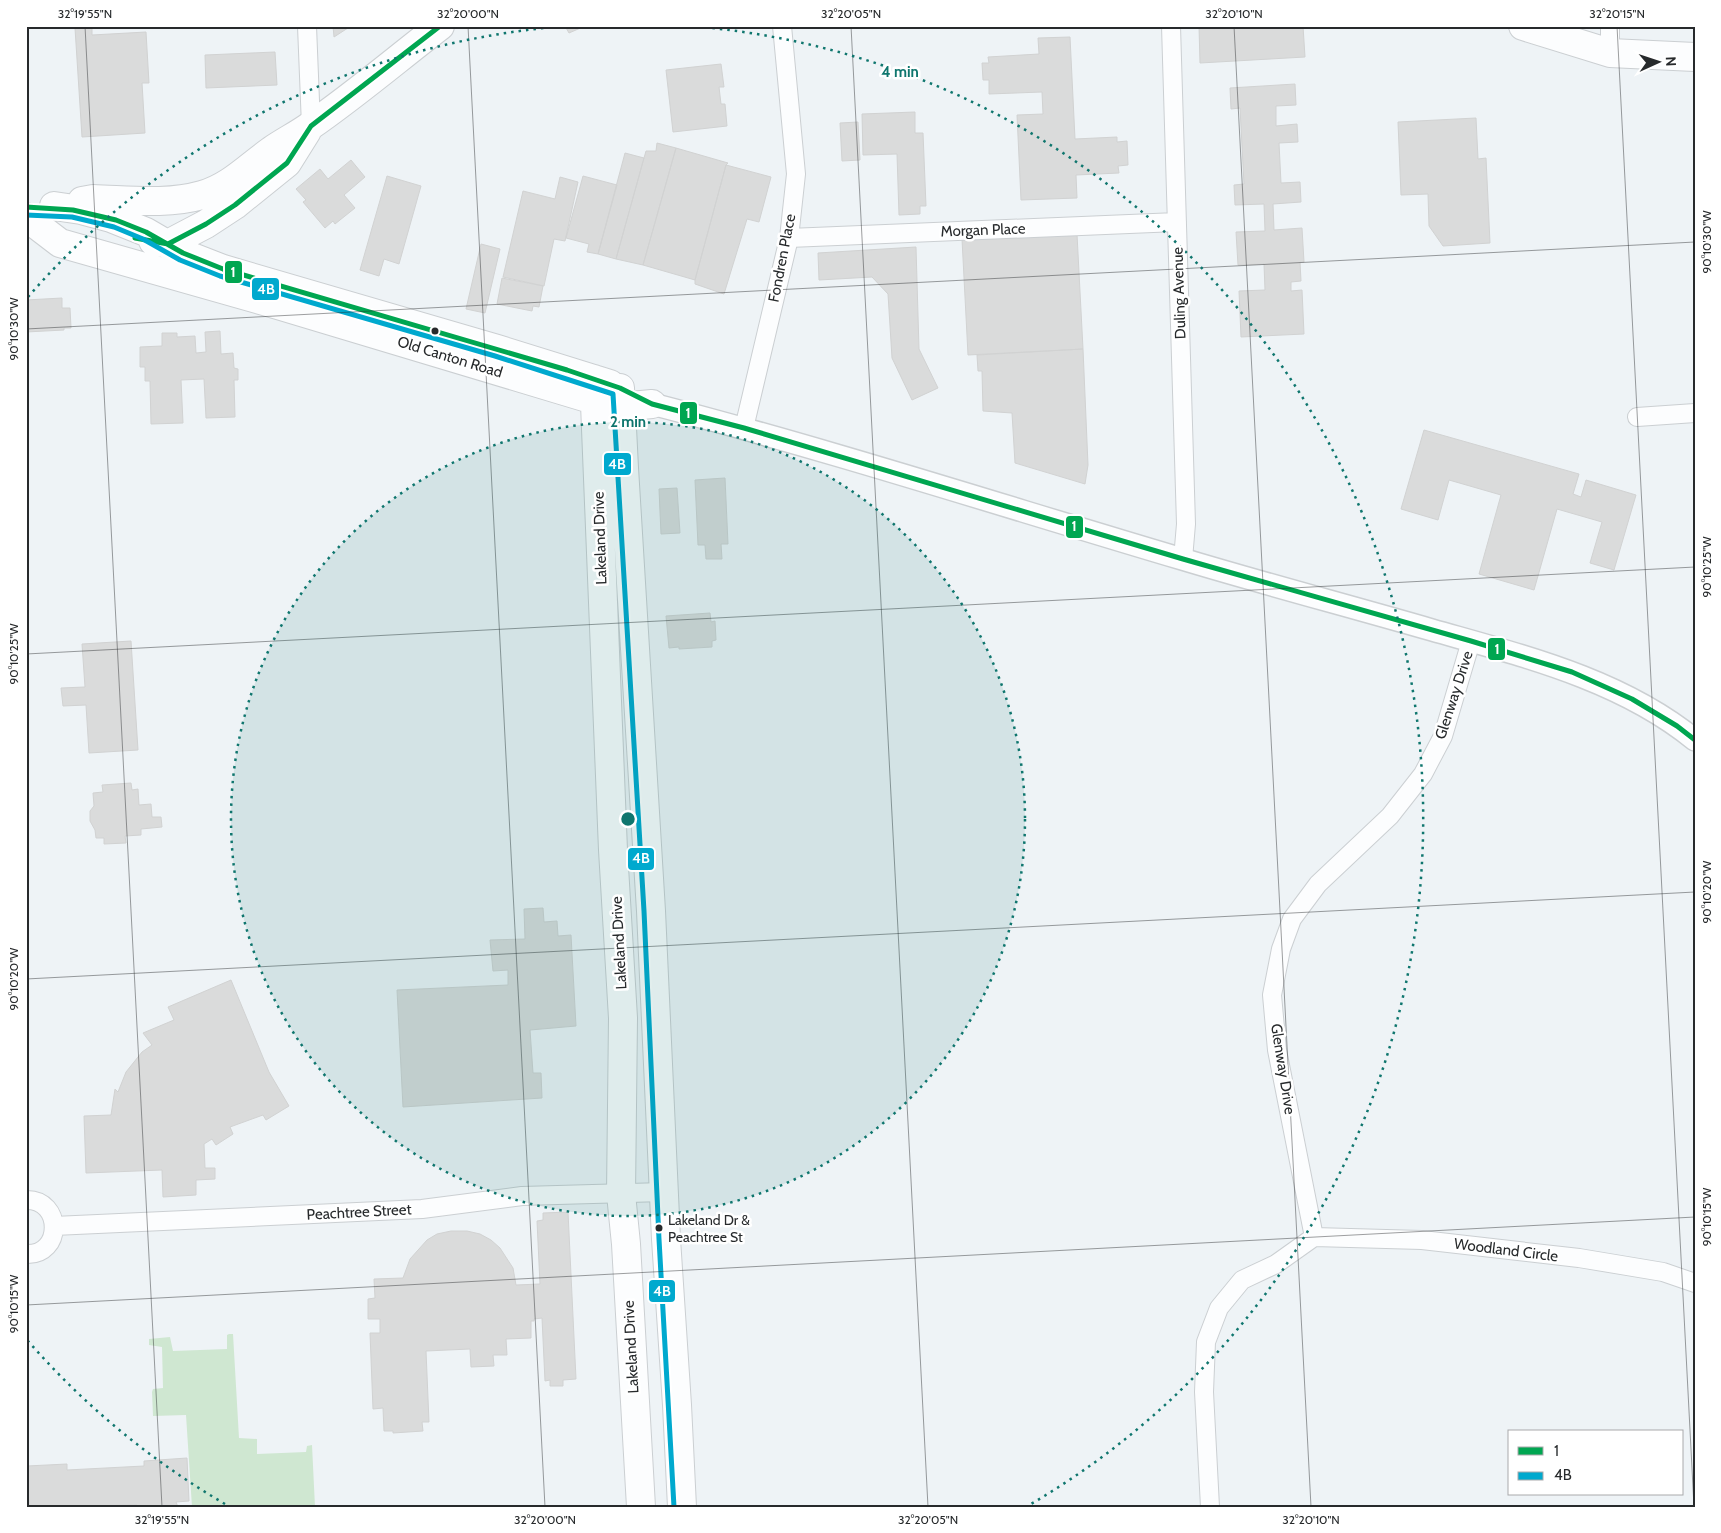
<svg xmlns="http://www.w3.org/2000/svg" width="1721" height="1533" font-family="Cabin,sans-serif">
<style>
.green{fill:#cfe7d1}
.building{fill:#dadbdb;stroke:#d1d2d2}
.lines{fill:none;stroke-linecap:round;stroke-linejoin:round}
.minor-casing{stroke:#cbcfd2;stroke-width:20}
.tertiary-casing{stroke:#cbcfd2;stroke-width:24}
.primary-casing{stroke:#cbcfd2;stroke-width:30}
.minor{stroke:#fcfdfe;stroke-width:18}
.tertiary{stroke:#fcfdfe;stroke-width:21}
.primary{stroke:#fcfdfe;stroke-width:28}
.bus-1-casing{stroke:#fff;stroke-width:9}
.bus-2-casing{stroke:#fff;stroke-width:9}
.bus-1{stroke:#00a651;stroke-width:5}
.bus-2{stroke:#00a9ce;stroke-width:5}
.ticks{fill:none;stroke:#272a2c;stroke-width:1;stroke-opacity:0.45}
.ring{fill:none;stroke:#0f766e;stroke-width:2.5;stroke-dasharray:2.5 5}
.bus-dot{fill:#272a2c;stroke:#fff;stroke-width:2}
.labels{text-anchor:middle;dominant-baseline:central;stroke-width:5;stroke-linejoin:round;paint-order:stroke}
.bus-label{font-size:14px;fill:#272a2c;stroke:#fff;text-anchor:start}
.street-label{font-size:15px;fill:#272a2c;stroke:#fff}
.centre{fill:#0f766e;stroke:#fff;stroke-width:2.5}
.ring-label{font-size:15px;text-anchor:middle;font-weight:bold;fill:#0f766e;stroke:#fff;stroke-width:5;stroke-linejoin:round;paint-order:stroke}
.line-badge{stroke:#fff;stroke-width:2}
.badge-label{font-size:14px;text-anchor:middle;font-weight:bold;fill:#fff}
.neatline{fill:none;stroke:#272a2c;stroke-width:2}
.ticks-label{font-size:12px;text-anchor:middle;fill:#272a2c}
</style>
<rect width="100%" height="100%" fill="#eef3f6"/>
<path class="green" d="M229,1334H233L239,1438L257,1439V1454L306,1452L307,1446L312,1445L315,1507H192L186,1415L153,1416L152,1392L153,1389L163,1388L162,1347L149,1345V1339L170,1337L173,1351L227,1349V1335Z"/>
<path class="building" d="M333,26H351L334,37Z
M565,26H585L569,33Z
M1199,26H1303L1305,57L1200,63Z
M92,27V35L146,32L149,83H142L145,133L82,137L75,28Z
M1070,37L1075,139L1117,137V142L1127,141L1128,165L1118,166L1119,173L1076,175L1077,198L1021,200L1017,115L1043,114L1042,92L989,94V80H983L982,63H989L988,57L1039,54L1038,38Z
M275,52L277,85L206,88L205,55Z
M721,64L724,87H719L721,104H725L727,126L673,132L666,70Z
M1295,84L1296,105L1276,106V126L1297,124L1298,142L1279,143L1281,183L1300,182L1301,202L1273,204L1274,230L1302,228L1304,262H1300L1301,281L1291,282V291L1302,290L1304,334L1241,337L1239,291L1265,290L1264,264L1238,265L1236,232L1265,231L1264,204L1235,205L1234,185L1244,184L1240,108L1231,109L1230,88Z
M915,112V133H923L926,206H920V214L899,215L897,154L863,155L862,114Z
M1476,118L1478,159L1486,158L1490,243L1443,246L1429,226L1428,194L1401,195L1398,122Z
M858,122L860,160L842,161L840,123Z
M657,143L676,148L643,265L616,259L644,158L646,151H656Z
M676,148L728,163L726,165L695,280L643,265Z
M625,153L644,158L616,259L598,254Z
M351,160L365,177L344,195L355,208L335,224L333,221L325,228L303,202L306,200L296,189L320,169L328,179Z
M726,165L771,177L759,222L747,219L724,294L695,284V280Z
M387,176L421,186L399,264L384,259L379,276L360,270Z
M583,176L617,185L598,254L587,252L589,244L566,238Z
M560,177L578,182L565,241L554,239L544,286L503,277L523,191L555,199Z
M1077,234L1083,349L968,355L962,239Z
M481,244L500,249L485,313L466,309Z
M916,247L919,349L938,388L912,400L892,358L888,294L872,277L819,280L818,253Z
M502,278L543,286L539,307L533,306L532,311L497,304Z
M62,298V308H70L71,328H64V330L26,332V300Z
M220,331L221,354L233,353L234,368L238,369V380H234L235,417L206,418L204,379L181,380L183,423L151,424L150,381H145V367H140V347L162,346V333H177V337L195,336L196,353L206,352L205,332Z
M1083,349L1088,465L1085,484L1015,463L1012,413L983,411L982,371H978L977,355Z
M1424,430L1579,474L1573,494L1581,497L1586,480L1636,495L1614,570L1590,563L1602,522L1557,509L1534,590L1479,574L1501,495L1449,480L1438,520L1401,509Z
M725,478L728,544H721L722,559H706L705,545H698L695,480Z
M677,488L680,533L661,534L659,489Z
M710,613L711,622L715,621L716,640L712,641V647L679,649V647L669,648L666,616Z
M131,641L138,750L89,753L86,705L63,706L61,688L85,687L82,644Z
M131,783L132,790L138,789L139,805L151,804L152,817H161L162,827L141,829V835L125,836L126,843L104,844V838H96L95,830L90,821V811L94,806L93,793L103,792L102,785Z
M543,908L544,922L557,921L558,936L571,935L576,1026L530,1030L533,1073H541L542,1098L403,1107L397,990L508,985V970L493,971L490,940L525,939L524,909Z
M231,980L269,1072L289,1106L266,1120L263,1115L230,1127L233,1134L216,1145L212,1139L204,1144L205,1168H215V1179L196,1180V1195L163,1197L162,1170L86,1173L84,1116L111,1115L115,1089L118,1092L126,1072L142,1052L152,1045L143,1033L174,1020L168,1007Z
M568,1212L576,1379L563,1380V1386H550V1380L545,1381L542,1318L534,1319V1321H531V1338L506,1339L507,1355H493L494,1366L471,1367L470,1349L426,1351L429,1422H422L423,1431L393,1433V1431H384L383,1408L373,1409L370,1333H380V1319H368V1299L375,1298L374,1279L403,1278L410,1259L427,1240L437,1234L451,1231H467L480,1234L491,1240L500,1248L513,1268L516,1285L540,1284L537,1221L543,1220V1213Z
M187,1458L189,1501L176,1502L178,1507H137V1505L29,1507L27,1466L67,1464V1470L144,1466V1461Z"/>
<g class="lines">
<g class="minor-casing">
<path id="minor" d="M307,26L311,126
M1171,26L1186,524L1183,559
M1610,26V53
M789,238L1177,222
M1637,417L1695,413
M744,428L789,238L796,174L782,26
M26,1200C63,1199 63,1256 26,1254
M54,1226L422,1209L522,1196L664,1192
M1314,1237L1422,1240L1579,1258L1663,1272L1695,1283
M1210,1507L1204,1392L1206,1342L1219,1308L1242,1280L1276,1264L1314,1237L1277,1050L1272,995L1281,949L1292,919L1318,884L1390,816L1423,774L1443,736L1471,641"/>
</g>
<g class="tertiary-casing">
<path id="tertiary" d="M652,404C830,450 1006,507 1182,559C1265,584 1349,606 1432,630C1523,656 1620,679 1695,740"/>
</g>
<g class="primary-casing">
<path id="primary" d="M1523,26L1610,53L1695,57
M82,201L93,199C129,200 167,205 202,195C231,187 251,164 275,148C287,140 299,134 310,126C355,95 397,59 440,26
M54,206L81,210L111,218L146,232L182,253L223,269L497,349L610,384
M26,217L60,243L278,305L594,400L620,407L652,404
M153,241L168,244L206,224L235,205L287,163L307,131
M594,379L613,850L623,1018L621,1194L626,1244L641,1507
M620,388L624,468L651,911L666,1239L677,1405L682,1507"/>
</g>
<use href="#minor" class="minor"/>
<use href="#tertiary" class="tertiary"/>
<use href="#primary" class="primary"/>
<g class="bus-1-casing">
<path id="bus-1" d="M26,207L73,210L116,220L146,232L183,253L223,269L567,370L620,388L652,404L744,428L1183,559L1471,641L1572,672L1632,699L1677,726L1695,740
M135,238L168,244L206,224L235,205L287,163L311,126L440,26"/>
</g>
<g class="bus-2-casing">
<path id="bus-2" d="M26,215L72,217L114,227L143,239L180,260L220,276L495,356L613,394L644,911L659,1239L674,1507"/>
</g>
<use href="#bus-1" class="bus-1"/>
<use href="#bus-2" class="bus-2"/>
</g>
<path class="ticks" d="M85,26L162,1507M468,26L545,1507M851,26L928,1507M1234,26L1311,1507M1617,26L1694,1507M26,329L1695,242M26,654L1695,567M26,979L1695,892M26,1305L1695,1217"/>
<circle cx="628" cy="819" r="397" fill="#0f766e" fill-opacity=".12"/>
<g class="ring">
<circle cx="628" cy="819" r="397"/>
<path d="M225 1504A795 795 0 0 1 28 1341M28 297A795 795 0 0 1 566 26M690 26A795 795 0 0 1 1031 1504"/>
</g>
<g class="bus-dot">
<circle cx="435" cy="331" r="4.5"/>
<circle cx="659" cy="1228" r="4.5"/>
</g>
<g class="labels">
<g class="bus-label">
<text x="668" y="1220">Lakeland Dr &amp;<tspan x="668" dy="17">Peachtree St</tspan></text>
</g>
<g class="street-label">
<text transform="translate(983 230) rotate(-2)">Morgan Place</text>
<text transform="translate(782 258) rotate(-79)">Fondren Place</text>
<text transform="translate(1179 293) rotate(-92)">Duling Avenue</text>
<text transform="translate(450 357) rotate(17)">Old Canton Road</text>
<text transform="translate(600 538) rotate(-92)">Lakeland Drive</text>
<text transform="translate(1454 695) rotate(-72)">Glenway Drive</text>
<text transform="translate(619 943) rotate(-93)">Lakeland Drive</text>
<text transform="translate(1283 1069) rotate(81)">Glenway Drive</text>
<text transform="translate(359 1212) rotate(-3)">Peachtree Street</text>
<text transform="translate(1506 1250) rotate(7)">Woodland Circle</text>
<text transform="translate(631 1347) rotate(-93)">Lakeland Drive</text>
</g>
</g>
<circle cx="628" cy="819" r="8" class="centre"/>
<g class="ring-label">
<text x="900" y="77">4 min</text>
<text x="628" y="427">2 min</text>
</g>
<g class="line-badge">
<rect x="224" y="260" width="19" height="24" rx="5" fill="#00a651"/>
<rect x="251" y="277" width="29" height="24" rx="5" fill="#00a9ce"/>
<rect x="679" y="401" width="19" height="24" rx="5" fill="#00a651"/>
<rect x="603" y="452" width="29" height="24" rx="5" fill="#00a9ce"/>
<rect x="1065" y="515" width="19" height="24" rx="5" fill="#00a651"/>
<rect x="1487" y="637" width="19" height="24" rx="5" fill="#00a651"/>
<rect x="627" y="847" width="28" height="24" rx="5" fill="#00a9ce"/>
<rect x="648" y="1279" width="28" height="24" rx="5" fill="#00a9ce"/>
</g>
<g class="badge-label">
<text x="233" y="277">1</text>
<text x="266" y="294">4B</text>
<text x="688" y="418">1</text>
<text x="617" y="469">4B</text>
<text x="1074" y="531">1</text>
<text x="1497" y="654">1</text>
<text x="641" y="863">4B</text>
<text x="662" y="1296">4B</text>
</g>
<rect width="1721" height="1533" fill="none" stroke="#ffffff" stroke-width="55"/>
<rect x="1508" y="1430" width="175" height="65" fill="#ffffff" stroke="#a9aaab"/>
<rect x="1518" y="1447" width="25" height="8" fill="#00a651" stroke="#a9aaab"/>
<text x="1554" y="1456" font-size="15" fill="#272a2c">1</text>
<rect x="1518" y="1472" width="25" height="8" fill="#00a9ce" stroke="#a9aaab"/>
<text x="1554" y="1480" font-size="15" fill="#272a2c">4B</text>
<g transform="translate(1658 62) rotate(87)" stroke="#ffffff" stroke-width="4" paint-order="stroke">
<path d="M0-4L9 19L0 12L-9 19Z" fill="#272a2c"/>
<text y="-8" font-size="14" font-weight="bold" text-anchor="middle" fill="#272a2c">N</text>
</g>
<rect x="28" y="28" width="1666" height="1478" class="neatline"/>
<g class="ticks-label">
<text x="85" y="18">32°19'55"N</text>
<text x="468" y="18">32°20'00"N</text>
<text x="851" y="18">32°20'05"N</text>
<text x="1234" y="18">32°20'10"N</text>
<text x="1617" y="18">32°20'15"N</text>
<text transform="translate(1707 242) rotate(-90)" y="4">90°10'30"W</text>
<text transform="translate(14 329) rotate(-90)" y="4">90°10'30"W</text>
<text transform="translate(1707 567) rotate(-90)" y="4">90°10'25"W</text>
<text transform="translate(14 654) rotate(-90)" y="4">90°10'25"W</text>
<text transform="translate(1707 892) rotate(-90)" y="4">90°10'20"W</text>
<text transform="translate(14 979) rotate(-90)" y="4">90°10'20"W</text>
<text transform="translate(1707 1217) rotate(-90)" y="4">90°10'15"W</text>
<text transform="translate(14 1304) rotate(-90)" y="4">90°10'15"W</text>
<text x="162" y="1524">32°19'55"N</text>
<text x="545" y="1524">32°20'00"N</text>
<text x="928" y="1524">32°20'05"N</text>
<text x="1311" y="1524">32°20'10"N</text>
</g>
</svg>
